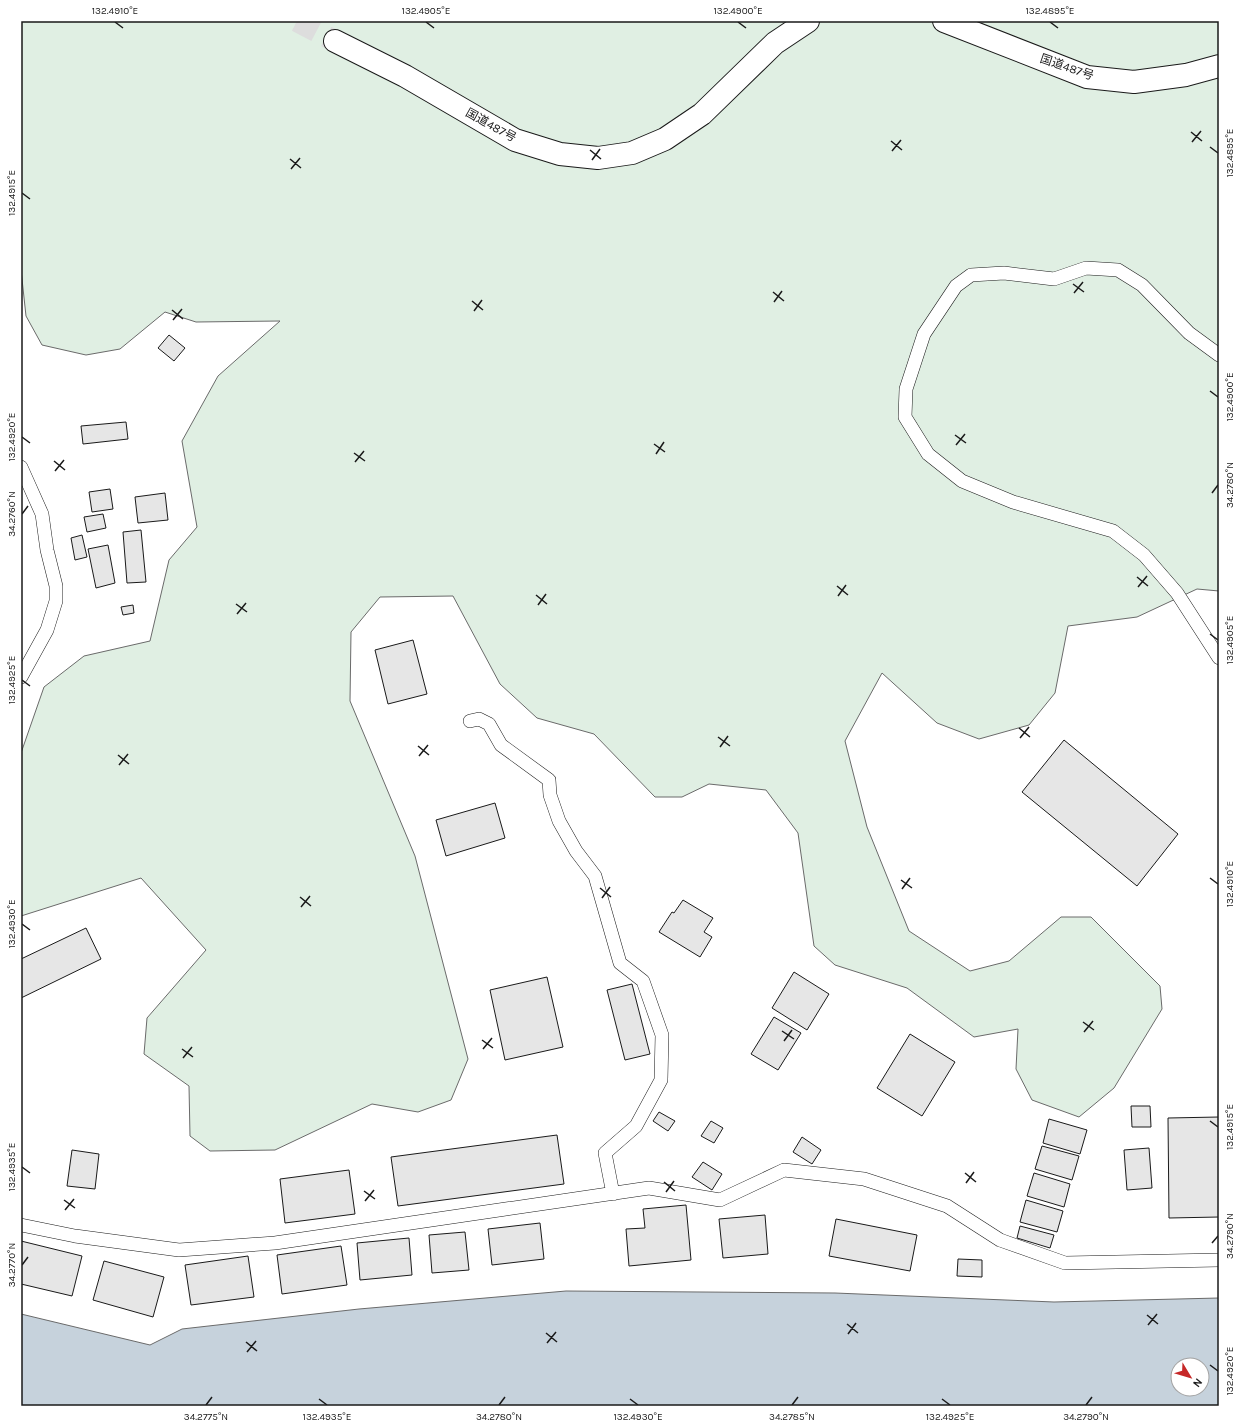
<svg xmlns="http://www.w3.org/2000/svg" width="1240" height="1427" font-family="Karla,'Noto Sans JP',sans-serif">
<style>
.green{fill:#e0efe3;stroke:#6a6a6a}
.water{fill:#c6d2dc;stroke:#6a6a6a;fill-rule:evenodd}
.building{fill:#e6e6e6;stroke:#1a1a1a}
.lines{fill:none;stroke-linecap:round;stroke-linejoin:round}
.highway-tunnel{stroke:#ddd;stroke-width:22;stroke-dasharray:22 11;stroke-linecap:butt}
.lane-casing{stroke:#1a1a1a;stroke-width:14}
.highway-casing{stroke:#1a1a1a;stroke-width:24}
.lane{stroke:#fff;stroke-width:13}
.highway{stroke:#fff;stroke-width:22}
.ticks{fill:none;stroke:#1a1a1a;stroke-width:1.5}
.labels{text-anchor:middle;dominant-baseline:central;stroke-width:3;stroke-linejoin:round;paint-order:stroke}
.street-label{font-size:12px;fill:#1a1a1a;stroke:#fff}
.neatline{fill:none;stroke:#1a1a1a;stroke-width:1.5}
.ticks-label{font-size:10px;text-anchor:middle;fill:#1a1a1a}
</style>
<rect width="100%" height="100%" fill="#fff"/>
<path class="green" d="M21,21H1219V591L1197,589L1137,617L1068,626L1055,693L1029,725L979,739L937,723L882,673L845,741L867,827L909,931L970,971L1009,961L1061,917H1091L1160,986L1162,1009L1114,1088L1079,1117L1032,1100L1016,1069L1018,1029L974,1037L907,988L835,965L814,946L798,833L766,790L709,784L682,797H655L594,734L537,718L500,684L453,596L380,597L351,632L350,701L415,856L468,1059L451,1100L418,1112L372,1104L275,1150L210,1151L190,1136L189,1086L144,1054L147,1018L206,950L141,878L21,916V753L44,687L84,656L150,641L169,560L197,527L182,441L218,376L280,321L196,322L165,312L120,349L86,355L42,345L26,316L21,270Z"/>
<path class="water" d="M566,1291L835,1293L1054,1302L1219,1298V1406H21V1314L150,1345L182,1329L359,1309ZM1178,1365H1202V1389H1178Z"/>
<path class="building" d="M169,335L185,348L174,361L158,348Z
M126,422L128,439L83,444L81,426Z
M110,489L113,509L92,512L89,492Z
M165,493L168,520L138,523L135,497Z
M103,514L106,528L87,532L84,517Z
M141,530L146,582L127,583L123,532Z
M82,535L87,557L75,560L71,538Z
M108,545L115,583L96,588L88,549Z
M133,605L134,613L123,615L121,607Z
M413,640L427,694L388,704L375,650Z
M1064,740L1178,834L1137,886L1022,792Z
M495,803L505,838L446,856L436,820Z
M683,900L713,918L704,932L712,937L700,957L659,932L672,912L674,913Z
M86,928L101,959L21,998V959Z
M794,972L829,994L807,1030L772,1008Z
M547,977L563,1047L505,1060L490,990Z
M632,984L650,1054L625,1060L607,990Z
M774,1017L801,1033L778,1070L751,1054Z
M910,1034L955,1062L922,1116L877,1088Z
M1131,1106H1150L1151,1127H1132Z
M659,1112L675,1121L668,1131L653,1121Z
M1219,1117V1217L1169,1218L1168,1118Z
M1049,1119L1087,1130L1080,1154L1043,1143Z
M711,1121L723,1128L714,1143L701,1136Z
M557,1135L564,1184L398,1206L391,1157Z
M802,1137L821,1150L812,1164L793,1152Z
M1042,1146L1079,1156L1072,1180L1035,1169Z
M1149,1148L1152,1188L1127,1190L1124,1150Z
M72,1150L99,1154L95,1189L67,1186Z
M703,1162L722,1174L712,1190L692,1177Z
M349,1170L355,1214L285,1223L280,1179Z
M1034,1173L1070,1184L1064,1207L1027,1196Z
M1026,1200L1063,1211L1057,1232L1020,1222Z
M686,1205L691,1260L629,1266L626,1229L645,1228L643,1209Z
M765,1215L768,1254L723,1258L719,1219Z
M836,1219L917,1235L910,1271L829,1256Z
M540,1223L544,1259L492,1265L488,1229Z
M1020,1226L1054,1235L1050,1248L1017,1238Z
M465,1232L469,1270L432,1273L429,1235Z
M409,1238L412,1275L360,1280L357,1243Z
M21,1241L82,1256L72,1296L21,1284Z
M341,1246L347,1285L282,1294L277,1255Z
M248,1256L254,1297L191,1305L185,1265Z
M958,1259L982,1260V1277L957,1276Z
M104,1261L164,1277L153,1317L93,1300Z"/>
<g class="lines">
<path class="highway-tunnel" d="M297,21L335,41"/>
<g class="lane-casing">
<path id="lane" d="M1219,355L1189,333L1142,285L1118,270L1086,268L1054,279L1004,273L971,275L956,286L924,334L906,389L905,417L928,454L962,481L1013,502L1113,531L1144,555L1177,593L1219,658
M21,467L42,514L47,550L56,586V601L47,630L21,677
M470,721L479,719L489,724L501,745L549,780L550,795L559,821L576,851L595,876L620,963L643,981L662,1035L661,1080L636,1126L605,1153L613,1194
M21,1225L75,1236L179,1250L275,1243L649,1188L720,1200L784,1170L864,1179L947,1206L1000,1240L1065,1263L1219,1260"/>
</g>
<g class="highway-casing">
<path id="highway" d="M944,21L1087,77L1134,82L1186,75L1219,66
M335,41L405,76L515,140L560,154L598,158L632,153L665,139L702,114L775,43L808,21"/>
</g>
<use href="#lane" class="lane"/>
<use href="#highway" class="highway"/>
</g>
<path class="ticks" d="M115,22L123,28M426,22L434,28M738,22L746,28M1050,22L1058,28M1191,132L1202,141M891,141L902,150M1192,142L1201,131M1210,147L1218,153M590,150L601,159M892,151L901,140M290,159L301,168M592,160L600,149M291,169L300,158M22,193L30,199M1073,284L1084,292M773,292L784,301M1074,293L1083,282M472,301L483,310M774,302L782,291M172,310L183,319M474,311L482,300M173,320L182,309M1210,391L1218,397M955,435L966,443M22,437L30,443M654,444L665,452M956,445L965,434M354,453L365,461M656,454L664,442M54,461L65,470M355,462L364,451M55,471L64,460M1212,493L1218,485M22,514L28,506M1137,577L1148,586M837,586L848,595M1138,587L1147,576M536,595L547,604M838,596L846,585M236,604L247,612M538,605L546,594M237,614L246,603M1210,634L1218,640M22,680L30,686M1019,728L1030,737M718,737L730,746M1020,738L1029,727M418,746L429,755M720,747L728,736M118,755L129,764M419,756L428,745M119,765L128,754M1210,878L1218,884M901,880L912,888M600,888L611,897M902,889L910,878M300,897L311,906M602,898L610,887M301,907L310,896M22,924L30,930M1083,1022L1094,1030M782,1031L794,1039M1084,1032L1093,1021M482,1040L493,1048M784,1041L792,1030M182,1049L193,1057M483,1049L492,1038M183,1058L192,1047M1210,1121L1218,1127M22,1167L30,1173M965,1173L976,1182M664,1182L675,1191M966,1183L974,1172M364,1191L375,1199M666,1192L674,1181M64,1200L75,1208M365,1201L374,1190M65,1210L74,1199M1212,1243L1218,1236M22,1265L28,1257M1147,1315L1158,1324M847,1324L858,1333M1148,1325L1157,1314M546,1333L557,1342M848,1334L856,1323M246,1342L257,1351M547,1343L556,1332M247,1352L256,1341M1210,1365L1218,1371M319,1399L327,1405M630,1399L638,1405M942,1399L950,1405M206,1405L212,1397M499,1405L505,1397M792,1405L798,1397M1086,1405L1092,1397"/>
<g class="labels">
<g class="street-label">
<text transform="translate(1067 67) rotate(19)">国道487号</text>
<text transform="translate(491 125) rotate(29)">国道487号</text>
</g>
</g>
<rect width="1240" height="1427" fill="none" stroke="#ffffff" stroke-width="44"/>
<g transform="translate(1190 1377) rotate(128)"><circle r="19" fill="#ffffff" stroke="#a3a3a3"/>
<path d="M0-3L7 15L0 10L-7 15Z" fill="#c62828"/>
<text y="-6" font-size="11" font-weight="bold" text-anchor="middle" fill="#1a1a1a">N</text>
</g>
<rect x="22" y="22" width="1196" height="1383" class="neatline"/>
<g class="ticks-label">
<text x="115" y="14">132.4910°E</text>
<text x="426" y="14">132.4905°E</text>
<text x="738" y="14">132.4900°E</text>
<text x="1050" y="14">132.4895°E</text>
<text transform="translate(1229 153) rotate(-90)" y="4">132.4895°E</text>
<text transform="translate(11 193) rotate(-90)" y="4">132.4915°E</text>
<text transform="translate(1229 397) rotate(-90)" y="4">132.4900°E</text>
<text transform="translate(11 437) rotate(-90)" y="4">132.4920°E</text>
<text transform="translate(1229 485) rotate(-90)" y="4">34.2780°N</text>
<text transform="translate(11 514) rotate(-90)" y="4">34.2760°N</text>
<text transform="translate(1229 640) rotate(-90)" y="4">132.4905°E</text>
<text transform="translate(11 680) rotate(-90)" y="4">132.4925°E</text>
<text transform="translate(1229 884) rotate(-90)" y="4">132.4910°E</text>
<text transform="translate(11 924) rotate(-90)" y="4">132.4930°E</text>
<text transform="translate(1229 1127) rotate(-90)" y="4">132.4915°E</text>
<text transform="translate(11 1167) rotate(-90)" y="4">132.4935°E</text>
<text transform="translate(1229 1236) rotate(-90)" y="4">34.2790°N</text>
<text transform="translate(11 1265) rotate(-90)" y="4">34.2770°N</text>
<text transform="translate(1229 1371) rotate(-90)" y="4">132.4920°E</text>
<text x="206" y="1420">34.2775°N</text>
<text x="327" y="1420">132.4935°E</text>
<text x="499" y="1420">34.2780°N</text>
<text x="638" y="1420">132.4930°E</text>
<text x="792" y="1420">34.2785°N</text>
<text x="950" y="1420">132.4925°E</text>
<text x="1086" y="1420">34.2790°N</text>
</g>
</svg>
